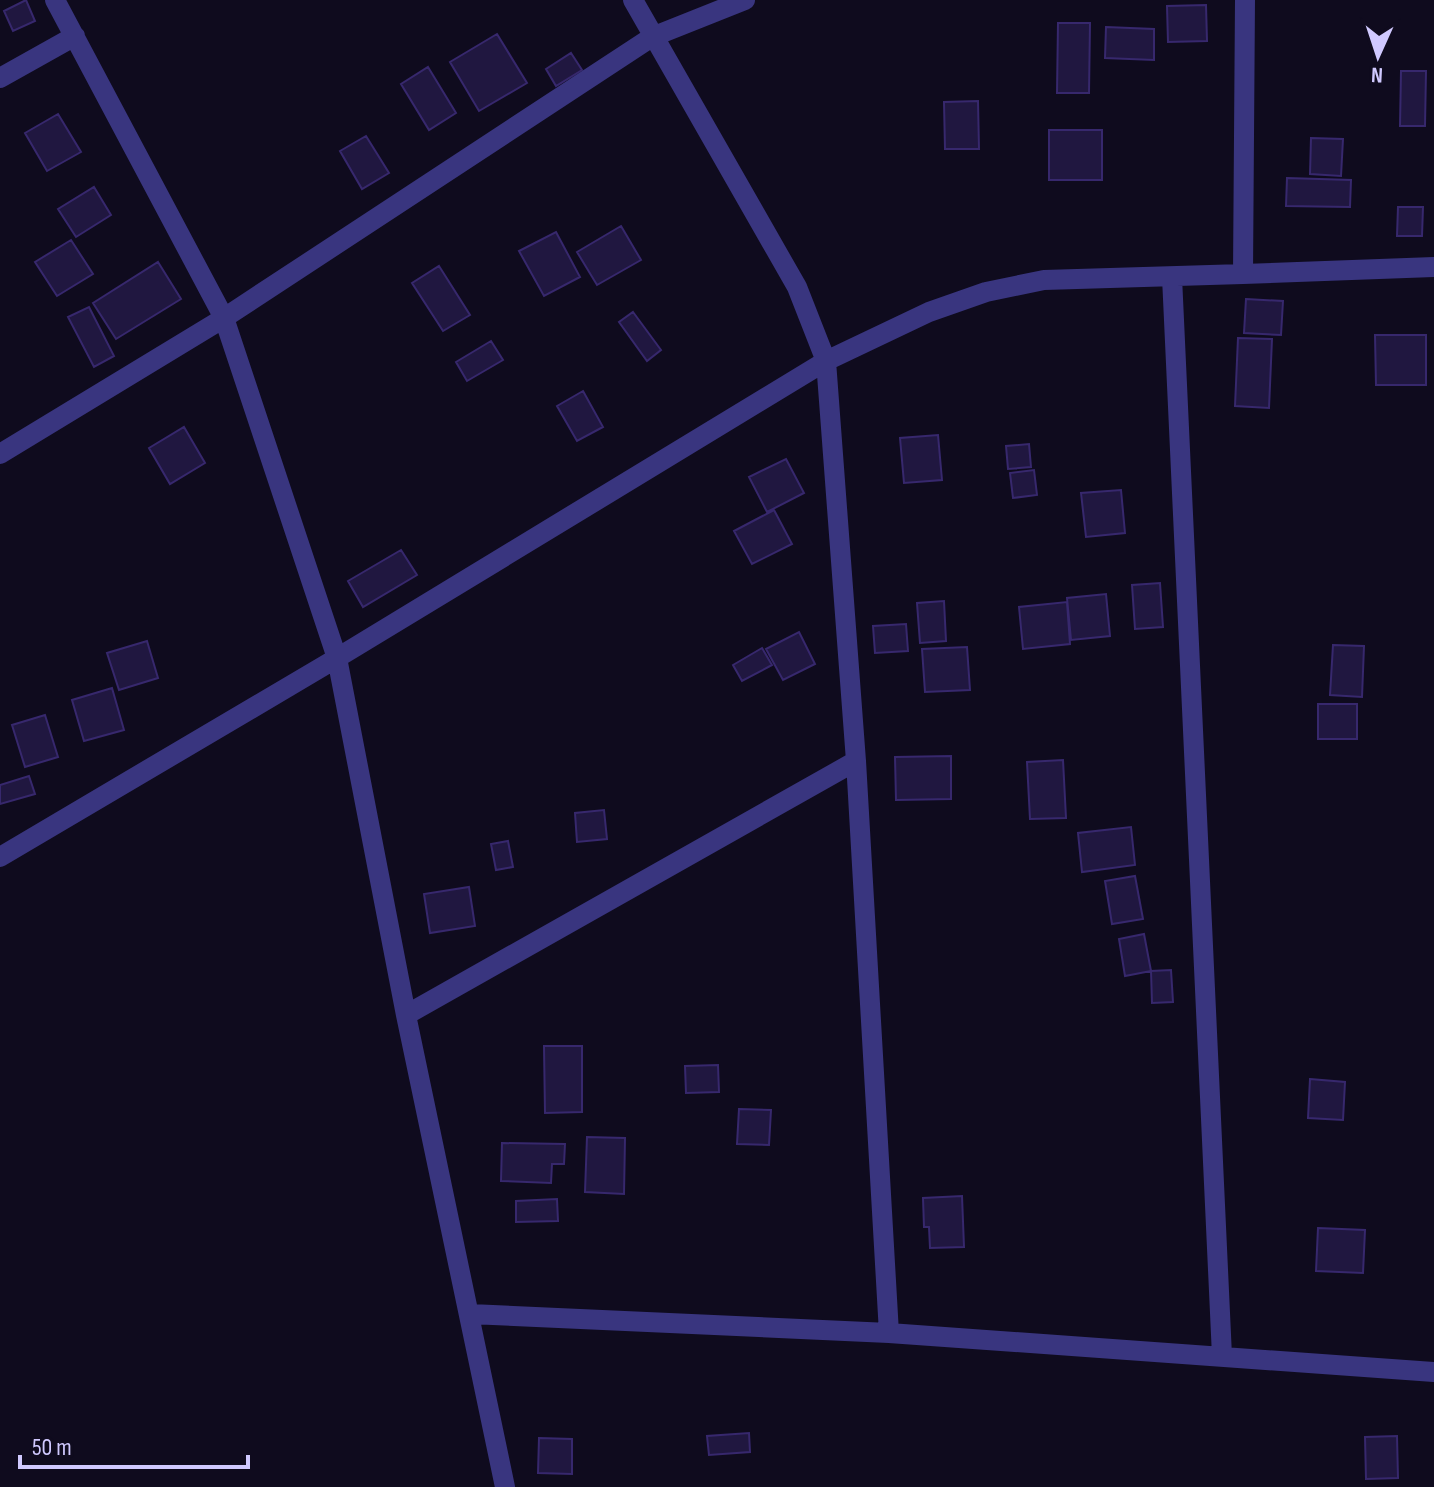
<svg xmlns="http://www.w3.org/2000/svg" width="1434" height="1487" font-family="'Sofia Sans Condensed',sans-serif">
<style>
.building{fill:#201740;stroke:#37286d;stroke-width:2}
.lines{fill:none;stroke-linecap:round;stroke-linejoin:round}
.minor{stroke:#39357f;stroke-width:20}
</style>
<rect width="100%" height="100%" fill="#0f0b1e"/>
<path class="building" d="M26,0L35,21L13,31L4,11Z
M1206,5L1207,41L1168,42L1167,6Z
M1058,23H1090L1089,93H1057Z
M1106,27L1154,29V60L1105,58Z
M497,34L527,83L479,111L450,62Z
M571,53L582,70L556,86L546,69Z
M428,67L456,113L429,130L401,84Z
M1401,71H1426L1425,126H1400Z
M978,101L979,149H945L944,102Z
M58,114L81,152L47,171L25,133Z
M1049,130H1102V180H1049Z
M366,136L389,173L362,189L340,151Z
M1311,138L1343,139L1341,176L1310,174Z
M1287,178L1351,180L1350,207L1286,206Z
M94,187L111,215L76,237L58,209Z
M1398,207H1423L1422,236H1397Z
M621,226L641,260L597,285L577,252Z
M556,232L580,277L544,296L519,251Z
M71,240L93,274L57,296L35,262Z
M158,262L181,299L116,339L93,303Z
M439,266L470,315L443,331L412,283Z
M1246,299L1283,301L1281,335L1244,333Z
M89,307L114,356L94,367L68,317Z
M633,312L661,350L647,361L619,322Z
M1375,335H1426V385H1376Z
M1238,338L1272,339L1269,408L1235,406Z
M491,341L503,360L467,381L456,362Z
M583,391L603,427L577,441L557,406Z
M184,427L205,463L170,484L149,448Z
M938,435L942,480L904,483L900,438Z
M1029,444L1031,467L1008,469L1006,446Z
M786,459L804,493L767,512L749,477Z
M1034,470L1037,495L1013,498L1010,473Z
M1121,490L1125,533L1086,537L1081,493Z
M774,510L792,544L752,564L734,531Z
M401,550L417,575L363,607L348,581Z
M1160,583L1163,627L1135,629L1132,585Z
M1106,594L1110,636L1071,640L1067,598Z
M944,601L946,641L920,643L917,603Z
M1067,602L1070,644L1023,649L1019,607Z
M906,624L908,651L875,653L873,626Z
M799,632L815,664L783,680L766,649Z
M147,641L158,678L119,690L107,653Z
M1333,645L1364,646L1362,697L1330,695Z
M967,647L970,690L925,692L922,649Z
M762,648L772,665L742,681L733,665Z
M112,688L124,730L84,741L72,700Z
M1318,704H1357V739H1318Z
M45,715L58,757L25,767L12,725Z
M951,756V799L896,800L895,757Z
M1063,760L1066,818L1030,819L1027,762Z
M29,776L35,794L0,804V785Z
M604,810L607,839L577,842L575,813Z
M1131,827L1135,865L1082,872L1078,833Z
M508,841L513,867L496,870L491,844Z
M1135,876L1143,919L1112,924L1105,881Z
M469,887L475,926L430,933L424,894Z
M1144,934L1151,971L1125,976L1119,939Z
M1171,970L1173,1002L1152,1003L1151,971Z
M544,1046H582V1112L545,1113Z
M718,1065L719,1092L686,1093L685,1066Z
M1310,1079L1345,1082L1343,1120L1308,1118Z
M739,1109L771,1110L769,1145L737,1144Z
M587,1137L625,1138L624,1194L585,1192Z
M502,1143L565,1144L564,1164H552L551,1183L501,1181Z
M962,1196L964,1247L930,1248L929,1227H924L923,1198Z
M557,1199L558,1221L516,1222V1201Z
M1318,1228L1365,1230L1363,1273L1316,1271Z
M749,1433L750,1452L709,1455L707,1436Z
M1397,1436L1398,1478L1366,1479L1365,1437Z
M539,1438L572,1439V1474L538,1473Z"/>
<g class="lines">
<path class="minor" d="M55,0L224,318L337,658L406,1015L505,1487
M633,0L797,287L826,361L856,761L889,1333
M0,78L75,36
M1243,274L1434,267
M1172,277L1222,1356
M0,454L224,318L652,37L745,0
M0,857L337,658L826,361L929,312L986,292L1044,280L1243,274L1245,0
M406,1015L856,761
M470,1314L889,1333L1434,1372"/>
</g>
<g transform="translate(1378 56) rotate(183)" stroke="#0f0b1e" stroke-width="6" paint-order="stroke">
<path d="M0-6L14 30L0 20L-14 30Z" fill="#d0c9ff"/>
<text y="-12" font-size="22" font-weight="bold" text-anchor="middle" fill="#d0c9ff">N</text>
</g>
<path d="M20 1455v12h228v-12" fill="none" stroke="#d0c9ff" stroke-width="4"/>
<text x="32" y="1455" font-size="24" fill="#d0c9ff" stroke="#0f0b1e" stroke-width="6" paint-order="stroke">50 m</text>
</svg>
